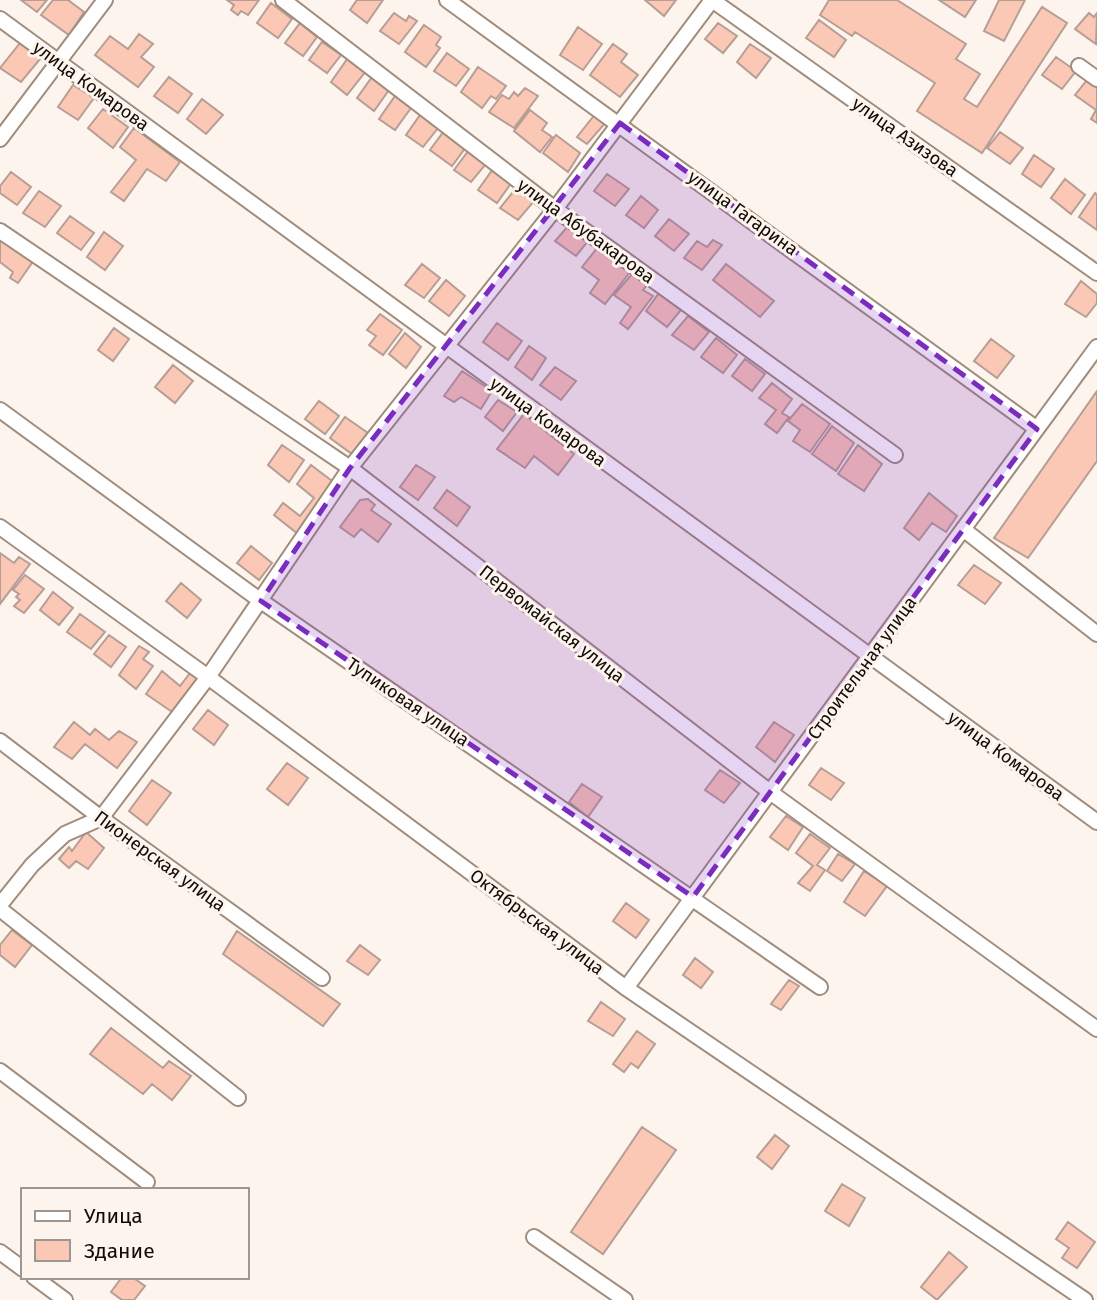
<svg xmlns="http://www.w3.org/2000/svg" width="1097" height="1300" font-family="'Fira Sans',sans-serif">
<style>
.building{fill:#fbc8b6;stroke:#b79e95;stroke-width:2}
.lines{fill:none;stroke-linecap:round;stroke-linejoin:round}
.minor-casing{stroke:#a18d7d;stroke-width:18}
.minor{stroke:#fff;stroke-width:14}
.marked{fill:#7b2cbf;fill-opacity:0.2;stroke:#7b2cbf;stroke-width:5;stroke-dasharray:14 9;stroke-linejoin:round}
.labels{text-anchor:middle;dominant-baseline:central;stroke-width:6;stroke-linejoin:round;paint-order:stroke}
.street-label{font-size:18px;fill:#110a05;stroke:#fcf4ed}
</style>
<rect width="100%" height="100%" fill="#fcf4ed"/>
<path class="building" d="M21,0H47L37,12Z
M53,0H68L84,12L69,35L41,15Z
M227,0H259L248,15L241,11L238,15L231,10L234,5Z
M357,0H383L367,23L350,10Z
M645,0H676L664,16Z
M829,0H897L966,44L956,59L980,74L964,99L977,107L1042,7L1067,23L982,153L917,111L935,83L855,32L852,36L820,15Z
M939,0H976L965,17Z
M999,0H1025L1004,41L984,31Z
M271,3L292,19L278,38L257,23Z
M394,13L406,21L409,16L417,21L399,44L380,31Z
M1089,13L1094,17L1097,13L1096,44L1075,29Z
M819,20L846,40L834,57L806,38Z
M300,23L317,37L303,56L285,43Z
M718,23L737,36L723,53L705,39Z
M424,25L441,37L436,45L440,48L426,67L405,52Z
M578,27L602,44L583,70L560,55Z
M139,34L153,44L141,57L154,67L138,87L95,55L110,36L128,49Z
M322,42L341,55L327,73L309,60Z
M20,43L41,58L21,82L0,68Z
M613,44L627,54L621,62L638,75L620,97L590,75Z
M750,44L771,58L756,78L737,62Z
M447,53L469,69L456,86L434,71Z
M1056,57L1076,71L1062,89L1042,75Z
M348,58L366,71L347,95L331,82Z
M478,67L506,86L496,99L491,96L482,108L461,92Z
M169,77L192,94L178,113L154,96Z
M372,77L389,90L374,111L357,98Z
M1087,80L1097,87V123L1091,119L1096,110L1075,95Z
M73,85L94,98L78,120L58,107Z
M525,88L538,96L514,128L489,112L502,95L509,99L514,92L518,96Z
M395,96L411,108L395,130L379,119Z
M202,99L223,115L206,134L187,119Z
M103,109L128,127L113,148L88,128Z
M530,110L547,123L542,130L552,137L540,152L514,131Z
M596,113L607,121L587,144L577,137Z
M420,115L438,128L423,147L406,135Z
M134,128L180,162L166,181L147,169L124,201L111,192L136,160L120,147Z
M444,131L466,147L452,166L430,150Z
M1000,132L1023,148L1010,164L987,148Z
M556,135L580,153L568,172L543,153Z
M469,150L486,164L471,182L454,170Z
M1034,155L1054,169L1041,187L1022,174Z
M493,169L512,182L497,203L478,190Z
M11,172L31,187L17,205L0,193V186Z
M607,174L629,189L615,206L594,191Z
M1065,179L1085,195L1071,214L1051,198Z
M517,187L535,200L518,220L500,208Z
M39,191L61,206L45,227L23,213Z
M1095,193L1097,195V230L1079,217Z
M641,196L658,210L644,228L626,215Z
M70,216L94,233L81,250L57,233Z
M669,219L689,234L674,251L655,236Z
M569,225L589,240L576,256L555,241Z
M104,232L123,246L105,270L87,257Z
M0,236L34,260L18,283L10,278L13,272L0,262Z
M713,240L722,245L702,270L684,258L697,241L707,247Z
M598,247L630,272L605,304L590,293L599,280L582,267Z
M422,264L440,278L424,298L405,285Z
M726,264L774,301L760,317L713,280Z
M632,274L647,285L643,290L653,296L628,329L620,323L631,307L614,295Z
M446,280L465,296L449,316L429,301Z
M1081,281L1097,294V303L1086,317L1065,304Z
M659,293L681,310L667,327L646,311Z
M380,314L402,330L383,355L369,345L376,336L367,330Z
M688,316L709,332L694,350L672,335Z
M497,323L522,341L508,360L483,342Z
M114,328L129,339L113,361L98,350Z
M405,333L421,347L406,368L389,354Z
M716,338L737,355L723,373L701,357Z
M991,339L1014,356L997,378L974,361Z
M529,346L546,358L532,380L515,367Z
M745,359L765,374L752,391L732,376Z
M173,365L193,381L175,403L155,387Z
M555,367L576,381L561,400L540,385Z
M462,371L492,391L481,409L461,397L454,402L444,396Z
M772,383L792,399L782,413L789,417L777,433L765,424L776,410L759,398Z
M1097,391V461L1028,558L994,538Z
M498,400L517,412L503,431L485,417Z
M319,401L339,416L325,434L305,419Z
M802,404L830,424L810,452L793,441L800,430L788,421Z
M524,414L574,454L558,475L534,456L525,468L497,449Z
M345,417L368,433L352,454L330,438Z
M832,426L854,443L836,471L812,454Z
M282,445L304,460L289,482L268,465Z
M858,445L882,464L864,491L838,474Z
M311,465L336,484L298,534L274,515L283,503L300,516L314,498L297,484Z
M416,465L435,477L418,500L400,487Z
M447,490L470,507L457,526L434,508Z
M929,493L957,516L946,532L932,523L919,540L904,528Z
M368,499L375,505L371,510L391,524L378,542L361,529L354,537L340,527L360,500Z
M251,546L272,563L259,580L237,563Z
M0,553L14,563L19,557L30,564L0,604Z
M974,565L1001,583L985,604L958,585Z
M25,575L44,589L24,613L14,606L20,600L16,597L19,594L13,590Z
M181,583L201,600L187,618L166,601Z
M53,592L73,608L59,625L40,610Z
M80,614L105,632L91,649L67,632Z
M109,635L126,647L111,667L94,654Z
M139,646L149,652L143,659L153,666L136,689L119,675Z
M162,671L180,686L190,673L205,682L178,716L146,694Z
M208,710L228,725L214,745L193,729Z
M74,722L90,735L95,729L109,740L119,731L137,742L117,768L85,744L72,759L54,747Z
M774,722L794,735L775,762L756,747Z
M287,763L308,778L288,805L267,789Z
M821,768L844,783L831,800L809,785Z
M720,770L740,783L724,803L705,790Z
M152,780L171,793L147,825L129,811Z
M582,784L602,797L588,817L569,802Z
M786,816L803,827L788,850L770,837Z
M86,832L104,848L88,869L76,861L69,868L59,859L69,847L72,851Z
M810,834L830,848L817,865L825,870L810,891L798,883L813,866L796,853Z
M838,854L855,864L842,881L827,871Z
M864,871L887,886L865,916L844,902Z
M626,903L649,920L636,938L613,921Z
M12,930L32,945L15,967L0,955V945Z
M237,931L340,1004L323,1026L223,954Z
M360,945L380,960L368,975L347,961Z
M695,958L713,972L701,988L683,975Z
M789,980L799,986L781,1010L771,1004Z
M601,1002L625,1019L613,1036L588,1021Z
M111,1028L163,1068L169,1061L191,1076L172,1100L152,1084L143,1094L90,1054Z
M637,1031L655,1044L638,1068L631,1063L624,1072L613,1064Z
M642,1127L676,1150L603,1254L571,1232Z
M775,1135L789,1146L772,1169L757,1157Z
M842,1184L865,1198L849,1226L825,1211Z
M1068,1222L1095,1242L1077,1268L1062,1258L1069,1248L1056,1239Z
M949,1252L967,1267L937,1300L921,1287Z
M122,1277H132L145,1286L134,1300H122L111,1292Z"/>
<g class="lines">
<g class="minor-casing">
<path id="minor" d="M283,0L555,209L895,455
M447,0L1037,429
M712,0L1097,273
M0,19L1097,822
M1079,66L1097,79
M0,139L105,0
M0,231L350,468L770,792L1097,1029
M0,410L261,601L820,987
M0,527L208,677L626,988L1085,1300
M963,529L1097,634
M0,741L101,818L322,978
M0,905L32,865L65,834L101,818L208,677L350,468L555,209L712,0
M0,909L238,1098
M626,988L1097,347
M0,1071L147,1182
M534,1237L625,1300
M0,1252L23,1269
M34,1277L65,1300"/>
</g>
<use href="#minor" class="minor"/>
</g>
<path class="marked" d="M620,123L1037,429L693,897L261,601L350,468Z"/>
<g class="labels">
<g class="street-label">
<text transform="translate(91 86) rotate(36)">улица Комарова</text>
<text transform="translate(905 137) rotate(35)">улица Азизова</text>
<text transform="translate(743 213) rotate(36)">улица Гагарина</text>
<text transform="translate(586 231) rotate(36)">улица Абубакарова</text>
<text transform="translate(548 422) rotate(36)">улица Комарова</text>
<text transform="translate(552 624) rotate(38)">Первомайская улица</text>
<text transform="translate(862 668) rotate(-54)">Строительная улица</text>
<text transform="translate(408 702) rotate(34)">Тупиковая улица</text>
<text transform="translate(1006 756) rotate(36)">улица Комарова</text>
<text transform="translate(160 861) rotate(36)">Пионерская улица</text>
<text transform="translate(537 922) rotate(37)">Октябрьская улица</text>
</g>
</g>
<rect x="21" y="1188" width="228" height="91" fill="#fcf4ed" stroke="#9e9690" stroke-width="2"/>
<rect x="35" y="1211" width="35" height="10" fill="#ffffff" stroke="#9e9690" stroke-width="2"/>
<text x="84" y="1223" font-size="21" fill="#110a05">Улица</text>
<rect x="35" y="1240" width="35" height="21" fill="#fbc8b6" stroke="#9e9690" stroke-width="2"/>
<text x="84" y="1258" font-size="21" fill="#110a05">Здание</text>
</svg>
